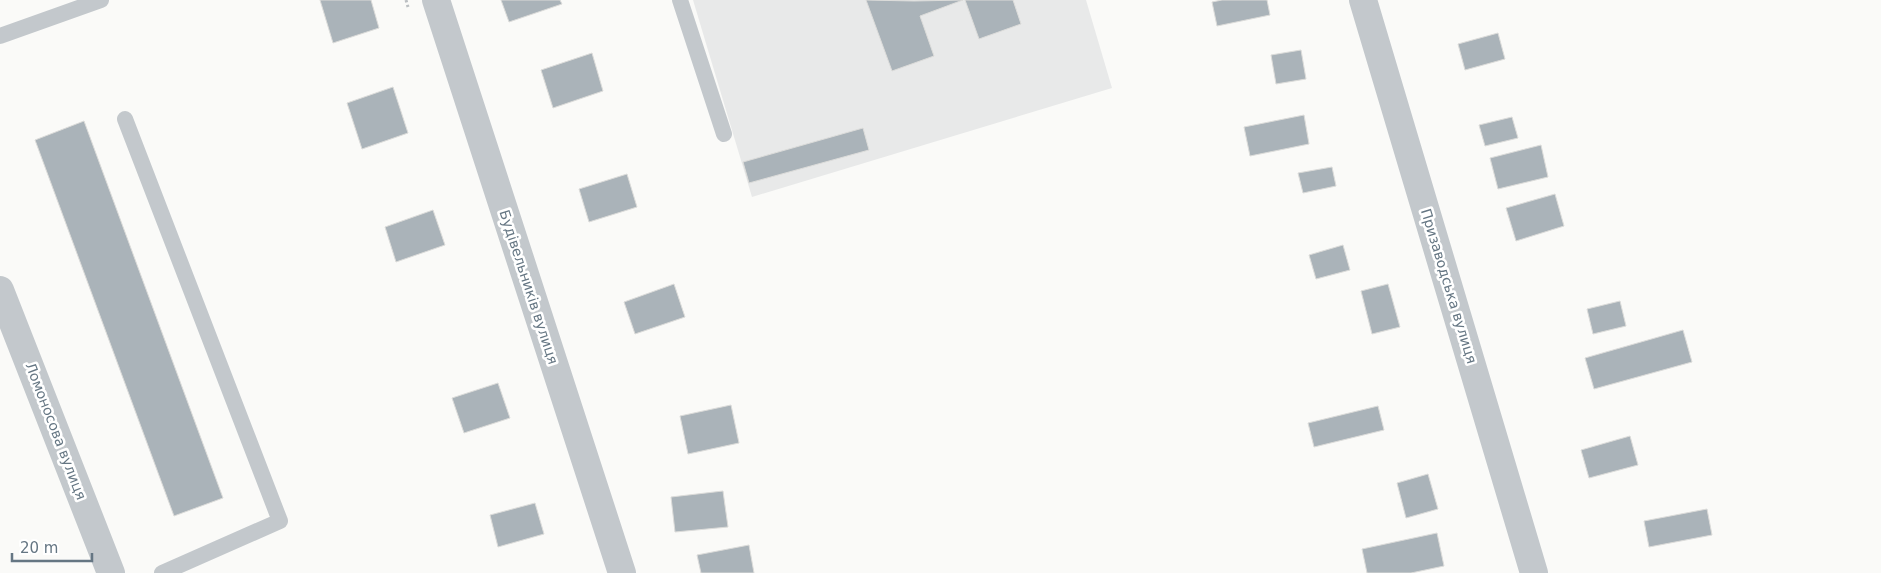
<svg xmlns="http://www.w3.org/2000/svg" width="1881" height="573" font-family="'DejaVu Sans',sans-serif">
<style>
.built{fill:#e8e9e9}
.building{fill:#aab3b9;stroke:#dcdcda}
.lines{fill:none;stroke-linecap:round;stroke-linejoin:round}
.path{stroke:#bbbfc2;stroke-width:3;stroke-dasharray:2.5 2.5;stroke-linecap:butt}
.service{stroke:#c3c8cc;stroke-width:16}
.minor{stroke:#c3c8cc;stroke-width:28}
.tertiary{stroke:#c3c8cc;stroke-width:28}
.labels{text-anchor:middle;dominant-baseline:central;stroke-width:5;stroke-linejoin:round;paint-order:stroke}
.street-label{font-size:14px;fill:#657683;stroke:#fff}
</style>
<rect width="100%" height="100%" fill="#fafaf8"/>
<path class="built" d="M693,0H1086L1112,88L752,197Z"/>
<path class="building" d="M320,0H371L379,28L333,43Z
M501,0H560L562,4L509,22Z
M866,0L914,1L963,0L920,16L934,56L892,71Z
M965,0H1013L1021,24L979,39Z
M1222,0H1267L1270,15L1217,26L1212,2Z
M1498,33L1505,59L1465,70L1458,44Z
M1301,50L1306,79L1276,84L1271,55Z
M592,53L603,91L553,108L541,70Z
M393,87L408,133L362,149L347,103Z
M1304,115L1309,144L1250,156L1244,127Z
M1512,117L1518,138L1485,146L1479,125Z
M84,121L223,498L174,516L35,140Z
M863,128L869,150L749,183L743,162Z
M1541,145L1548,177L1498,189L1490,158Z
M1332,167L1336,186L1303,193L1298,173Z
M627,174L637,207L589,222L579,189Z
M1555,194L1564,226L1516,241L1506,208Z
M433,210L445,245L396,262L385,227Z
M1343,245L1350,270L1316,279L1309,255Z
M674,284L685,317L635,334L624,302Z
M1388,284L1400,327L1372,334L1361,291Z
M1620,301L1626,326L1593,334L1587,309Z
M1683,330L1692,362L1594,389L1585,358Z
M498,383L510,418L464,433L452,398Z
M731,405L739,443L688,454L680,416Z
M1378,406L1384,430L1314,447L1308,423Z
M1630,436L1638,465L1589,478L1581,450Z
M1428,474L1438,509L1406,518L1397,483Z
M723,491L728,527L675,532L671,497Z
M535,503L544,534L498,547L490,515Z
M1707,509L1712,535L1649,547L1644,521Z
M1437,533L1444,566L1411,573H1367L1362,549Z
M749,545L754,573H701L697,555Z"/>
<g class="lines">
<path class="path" d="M406,0L408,7"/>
<path class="service" d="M680,0L724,134
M0,36L101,0
M125,119L280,521L162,573"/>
<path class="minor" d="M436,0L622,573
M1363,0L1534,573"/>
<path class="tertiary" d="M0,290L111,573"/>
</g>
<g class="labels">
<g class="street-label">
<text transform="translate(1449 286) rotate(73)">Призаводська вулиця</text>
<text transform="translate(529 287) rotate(72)">Будівельників вулиця</text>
<text transform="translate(56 431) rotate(69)">Ломоносова вулиця</text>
</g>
</g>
<path d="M12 553v8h80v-8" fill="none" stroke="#657683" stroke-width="2.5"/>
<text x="20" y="553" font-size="15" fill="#657683" stroke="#ffffff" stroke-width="4" paint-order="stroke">20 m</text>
</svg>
